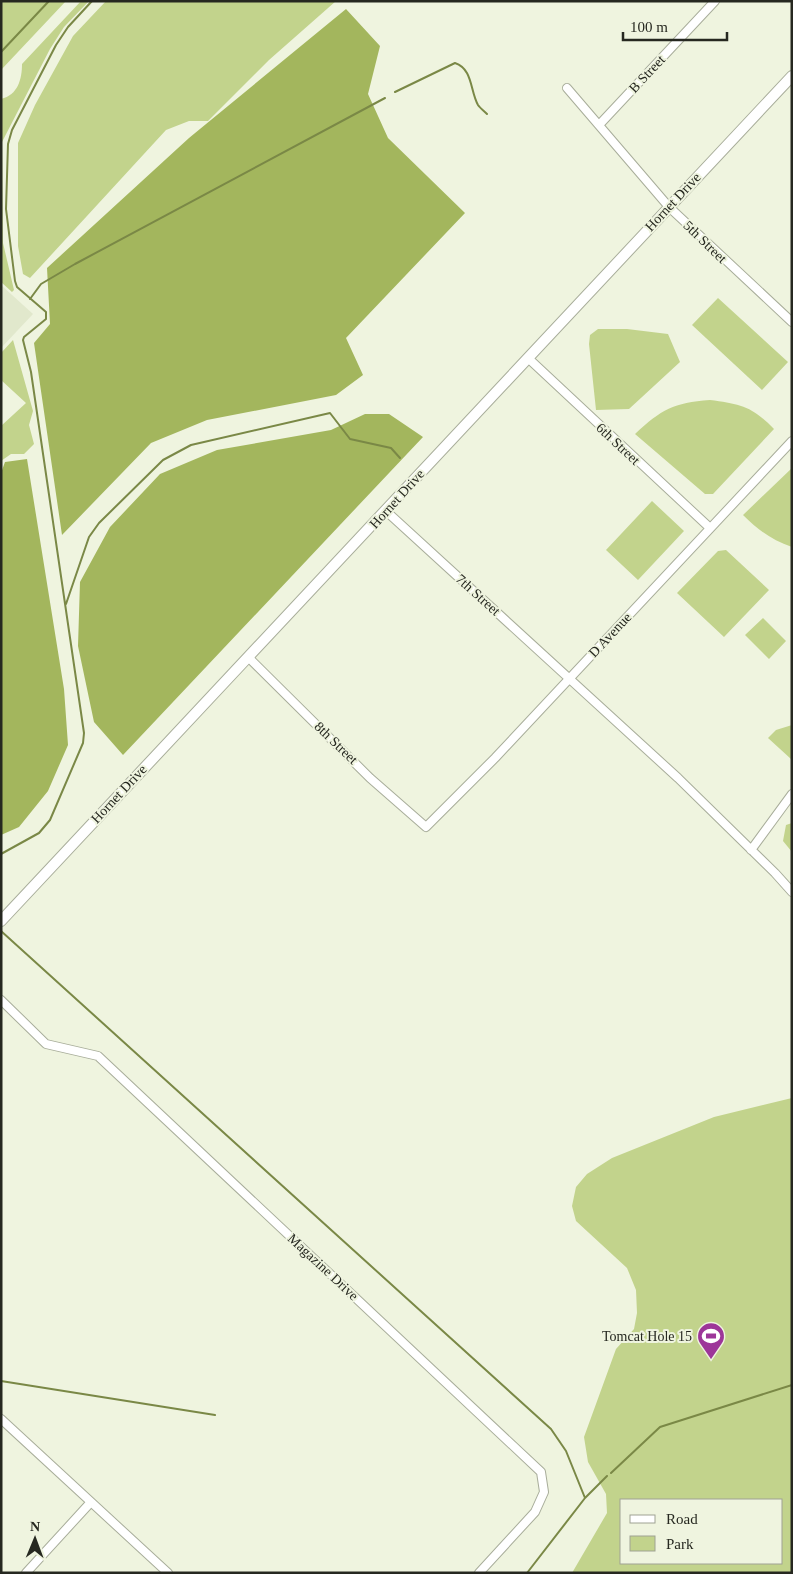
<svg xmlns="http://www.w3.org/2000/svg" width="793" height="1574" font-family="'Times New Roman',serif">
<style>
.built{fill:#e1e8cc}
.green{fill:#c2d38c;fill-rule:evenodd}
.forest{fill:#a3b65d}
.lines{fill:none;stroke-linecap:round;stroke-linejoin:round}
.stream{stroke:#7a8846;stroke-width:2}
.minor-casing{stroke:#a8ad9a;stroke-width:10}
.secondary-casing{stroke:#a8ad9a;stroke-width:12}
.minor{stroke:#fff;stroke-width:8}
.secondary{stroke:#fff;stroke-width:10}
.labels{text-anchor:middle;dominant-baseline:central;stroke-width:4;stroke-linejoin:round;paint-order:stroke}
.street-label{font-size:14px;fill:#262820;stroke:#eff4df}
.poi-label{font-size:14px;fill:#262820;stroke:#eff4df;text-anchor:end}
</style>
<rect width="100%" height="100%" fill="#eff4df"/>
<path class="built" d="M1,285L33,314L1,348Z"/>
<path class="green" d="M66,1L1,70L2,1Z
M81,1H89L64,27L50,49L2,142L3,243L14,290L12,292L1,282V99C18,95 22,79 22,64Z
M106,1H336L269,60L208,121H189L166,130L30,278L23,274L18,246V143L35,105L73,36Z
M718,298L788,362L762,390L692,325Z
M598,329H627L668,334L680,362L629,409L596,410L589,344L590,335Z
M13,340L33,411L29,425L34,444L24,454H11L1,461V426L26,403L1,380V353Z
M710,400C740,404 752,406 774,429L713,494H705L635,434C662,409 673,403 710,400Z
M792,468V547C772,540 758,530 743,515Z
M652,501L684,531L638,580L606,550Z
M726,550L769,590L724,637L677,593L718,551Z
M763,618L786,641L769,659L745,635Z
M792,725V759H791L768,738L776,730Z
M792,823V852L783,841L786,825Z
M792,1098V1573H572L607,1513L606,1494L588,1462L584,1437L616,1349L634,1329L637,1313L636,1290L627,1268L576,1221L572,1206L576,1187L587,1174L612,1158L714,1117ZM622,1500H782V1563H622Z"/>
<path class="forest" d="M346,9L380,46L368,94L388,138L465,213L346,338L363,375L336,395L207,420L151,443L62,535L34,343L50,324L47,268L189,138Z
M365,414H389L423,437L123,755L94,722L78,646L80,582L110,527L160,474L217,450L331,430Z
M27,459L64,689L68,745L48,791L19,827L1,835V473L5,462Z"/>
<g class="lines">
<path class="stream" d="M1,52L49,1
M395,92L455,63C473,69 470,91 478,105C480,108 484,111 487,114
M30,299L41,284L75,264L385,98
M66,604L89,537L99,523L163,460L191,445L330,413L350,439L391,448L400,458
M1,854L39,833L50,820L83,743L84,733L31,372L23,340L24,337L46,319V312L17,287L15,281L6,209L8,144L12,130L56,45L68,27L92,1
M1,931L551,1429L566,1451L585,1498
M1,1381L215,1415
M611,1473L660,1427L792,1385
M527,1573L585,1498L607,1476"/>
<g class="minor-casing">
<path id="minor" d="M567,88L669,207L792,322
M599,125L715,1
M528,358L710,528
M386,511L678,778L775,873L792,892
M248,657L370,778L426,827L495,758L792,441
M751,850L792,794
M1,1000L46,1044L98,1056L541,1472L544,1492L535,1512L479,1573
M1,1419L168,1573
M26,1573L91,1502"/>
</g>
<g class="secondary-casing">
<path id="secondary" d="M1,921L792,76"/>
</g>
<use href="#minor" class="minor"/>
<use href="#secondary" class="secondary"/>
</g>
<defs>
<g id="stadium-pin" transform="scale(1.4375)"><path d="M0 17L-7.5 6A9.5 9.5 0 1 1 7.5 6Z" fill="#9d3699" stroke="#eff4df"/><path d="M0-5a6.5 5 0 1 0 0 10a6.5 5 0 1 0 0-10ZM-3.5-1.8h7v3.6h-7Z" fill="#fff"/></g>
</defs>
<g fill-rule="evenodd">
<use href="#stadium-pin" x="711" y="1336"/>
</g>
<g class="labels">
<g class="street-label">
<text transform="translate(647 74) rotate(-47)">B Street</text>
<text transform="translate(673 202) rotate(-47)">Hornet Drive</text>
<text transform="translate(705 242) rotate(44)">5th Street</text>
<text transform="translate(618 444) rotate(43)">6th Street</text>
<text transform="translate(397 499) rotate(-48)">Hornet Drive</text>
<text transform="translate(478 595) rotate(42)">7th Street</text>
<text transform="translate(610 635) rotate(-47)">D Avenue</text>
<text transform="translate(336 743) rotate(44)">8th Street</text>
<text transform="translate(119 794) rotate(-47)">Hornet Drive</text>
<text transform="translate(323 1267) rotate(43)">Magazine Drive</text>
</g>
<g class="poi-label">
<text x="692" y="1336">Tomcat Hole 15</text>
</g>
</g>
<rect width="793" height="1574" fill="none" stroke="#262820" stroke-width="5"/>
<rect x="620" y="1499" width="162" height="65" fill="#eff4df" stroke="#9fa293"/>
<rect x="630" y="1515" width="25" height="8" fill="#ffffff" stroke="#9fa293"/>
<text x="666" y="1524" font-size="15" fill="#262820">Road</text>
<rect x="630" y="1536" width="25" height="15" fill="#c2d38c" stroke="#9fa293"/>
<text x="666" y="1549" font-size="15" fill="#262820">Park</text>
<g transform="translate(35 1539) rotate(1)" stroke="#eff4df" stroke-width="4" paint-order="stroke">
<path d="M0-4L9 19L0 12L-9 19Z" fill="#262820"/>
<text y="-8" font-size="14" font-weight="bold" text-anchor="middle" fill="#262820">N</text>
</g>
<path d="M623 32v8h104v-8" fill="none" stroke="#262820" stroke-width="2.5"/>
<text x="630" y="32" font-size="15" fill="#262820" stroke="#eff4df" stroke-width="4" paint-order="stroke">100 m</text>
</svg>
